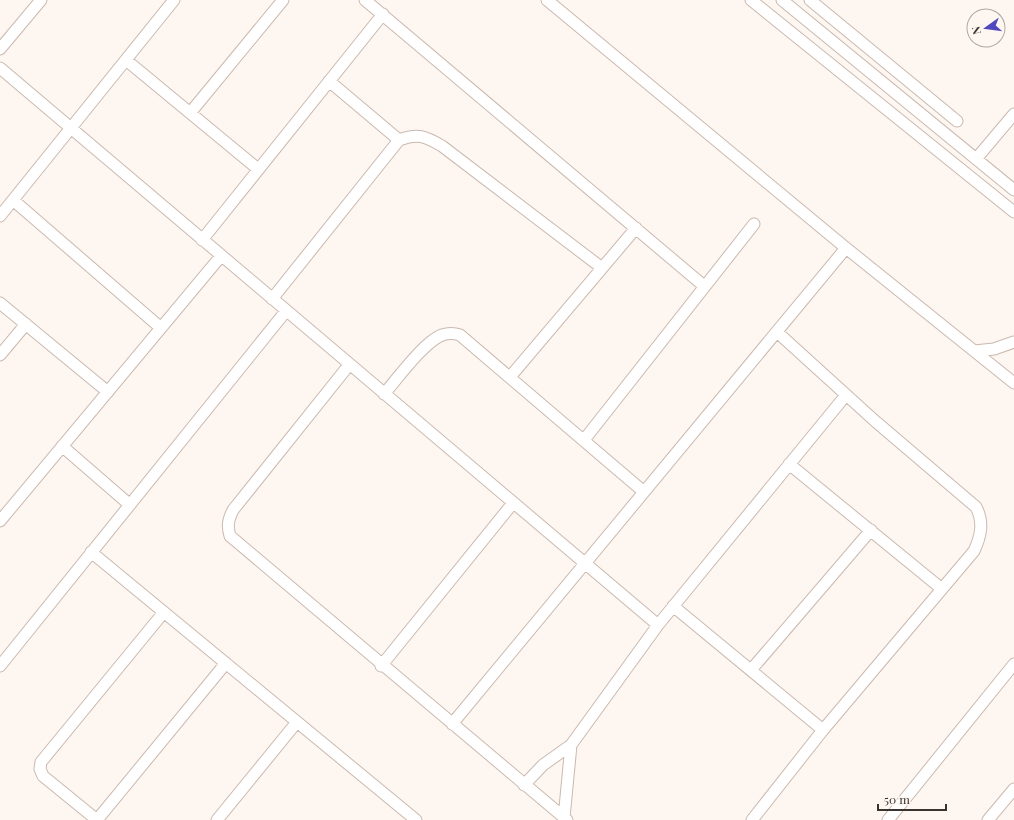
<svg xmlns="http://www.w3.org/2000/svg" width="1014" height="820" font-family="'Playfair Display',serif">
<style>
.lines{fill:none;stroke-linecap:round;stroke-linejoin:round}
.minor-casing{stroke:#cab9af;stroke-width:13}
.minor{stroke:#fff;stroke-width:11}
</style>
<rect width="100%" height="100%" fill="#fdf6f1"/>
<g class="lines">
<g class="minor-casing">
<path id="minor" d="M365,0L704,286
M547,0L846,248L1014,383
M751,0L1014,212
M782,0L1014,190
M810,0L957,121
M0,49L41,0
M126,60L258,169
M0,68L658,625
M329,81L399,140
M190,113L283,0
M976,159L1014,114
M13,200L161,328
M0,216L174,0
M202,240L383,14
M272,299L399,140C418,133 425,136 442,146L602,268
M0,303L108,392
M974,351L994,349L1014,342
M0,355L26,324
M349,365L233,510C228,520 227,526 230,536L567,820
M510,377L636,228
M384,394C397,379 425,341 442,335C448,333 454,333 460,335L644,492
M584,440L754,224
M62,446L130,505
M789,464L942,589
M0,521L221,256
M91,552L416,820
M673,606L823,730
M0,666L286,311
M381,666L513,503
M751,670L871,530
M452,724L846,248
M524,785L543,765L571,745L658,625L846,395
M564,818L571,745
M97,820L43,776L40,769L41,762L164,612
M97,820L226,663
M217,820L297,722
M752,820L823,730L974,551C981,536 984,522 976,507L875,421L777,332
M888,820L1014,664
M988,820L1014,789"/>
</g>
<use href="#minor" class="minor"/>
</g>
<g transform="translate(986 28) rotate(256)"><circle r="19" fill="#fdf6f1" stroke="#afa8a3"/>
<path d="M0-3L7 15L0 10L-7 15Z" fill="#5148bf"/>
<text y="-6" font-size="11" font-weight="bold" text-anchor="middle" fill="#39322e">N</text>
</g>
<path d="M878 804v6h68v-6" fill="none" stroke="#39322e" stroke-width="2"/>
<text x="884" y="804" font-size="12" fill="#39322e" stroke="#fdf6f1" stroke-width="3" paint-order="stroke">50 m</text>
</svg>
